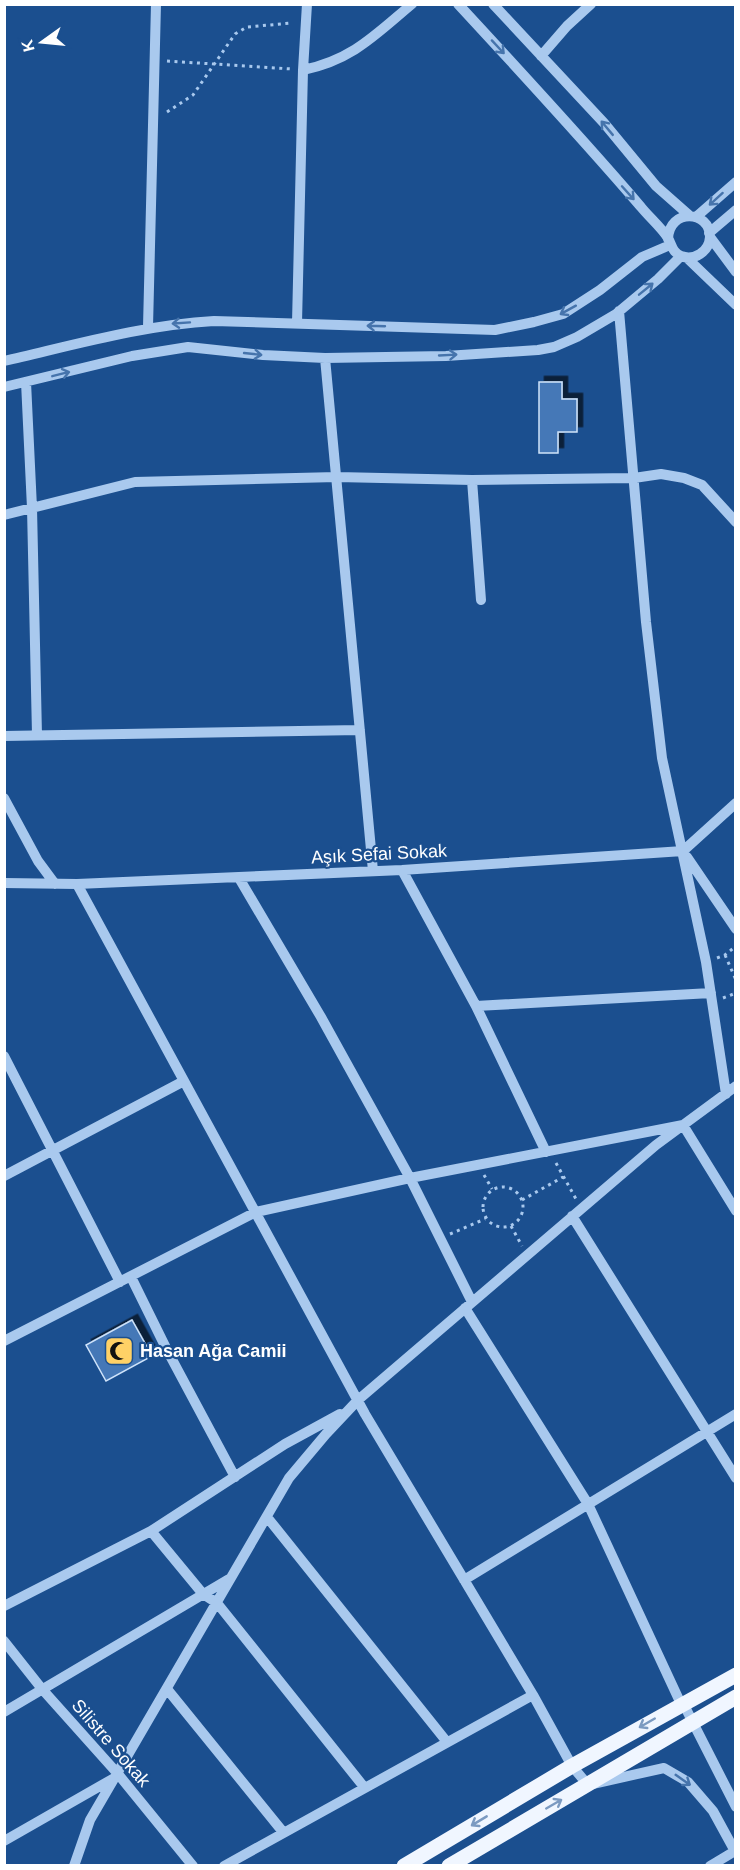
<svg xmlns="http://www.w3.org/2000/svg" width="740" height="1870" font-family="Arial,sans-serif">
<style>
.building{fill:#4478b7;stroke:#cfe3fa;stroke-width:1.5;filter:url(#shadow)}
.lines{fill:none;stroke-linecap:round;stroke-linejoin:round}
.path{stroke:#a9c9ee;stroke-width:3;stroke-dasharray:3 4.5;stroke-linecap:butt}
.minor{stroke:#a9c9ee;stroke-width:10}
.major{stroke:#f0f6ff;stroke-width:15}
.oneway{stroke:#4674ac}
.oneway2{stroke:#7b9ac1}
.labels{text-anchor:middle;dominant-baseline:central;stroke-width:4.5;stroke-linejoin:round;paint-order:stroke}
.street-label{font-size:18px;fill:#fff;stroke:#1b4f8f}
.poi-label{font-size:18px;font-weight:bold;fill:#fff;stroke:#1b4f8f;text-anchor:start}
</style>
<defs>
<filter id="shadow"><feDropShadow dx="5.5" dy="-5.5" stdDeviation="0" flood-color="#0009"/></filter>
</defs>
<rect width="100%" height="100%" fill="#1b4f8f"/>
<path class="building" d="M539,382H562V399H577V432H558V453H539Z
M132,1320L152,1356L106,1381L86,1345Z"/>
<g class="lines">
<path class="path" d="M167,61L292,69
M167,112L193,95L235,34L247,27L292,23
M725,955L736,980
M717,958L725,955L736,946
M723,998L736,993
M556,1163L576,1199
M484,1175L492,1189
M483 1207a20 20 0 1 1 40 0a20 20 0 1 1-40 0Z
M522,1200L563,1177
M511,1226L522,1246
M450,1234L485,1219"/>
<path class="minor" d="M458,4C520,71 582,138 641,207C649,217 661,227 668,238C672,245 672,252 681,256C694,261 709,252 710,237C710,210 669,208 668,239
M493,4L604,123L656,186L690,216
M541,56L567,26L591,4
M303,70C352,60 375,35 412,4
M696,217L736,182
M709,233L736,210
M710,237L736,272
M687,258L736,305
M619,311L646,622L662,758L706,962L726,1094
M297,323L303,70L307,4
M148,327L156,4
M325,358L373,871
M4,361C74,345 143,325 214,321L495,330L534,322L563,314L600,290L642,257L670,245
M26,382L32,508L37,735
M4,387L132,356L188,347L263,355L325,358L446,356L538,350L554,347L577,337L616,314L658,279L681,256
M472,480L481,600
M4,515L135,482L337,477L472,480L634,478L661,474L684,478L702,485L736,522
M4,736L360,730
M4,798L38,861L55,884
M687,857L736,929
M402,870L476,1006L546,1152
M239,878L321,1017L410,1178L472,1302
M4,883L77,884L402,870L683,851L736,803
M77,884L365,1414L533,1695L572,1766L588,1785L664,1768L688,1782L713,1811L736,1853
M476,1006L711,993
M4,1056L120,1282
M4,1176L184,1081
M572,1216L736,1478
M131,1277L167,1350L235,1477
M465,1308L588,1504L681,1704
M4,1341L256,1212L410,1178L683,1125L736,1211
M267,1517L447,1742
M151,1531L203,1594L217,1603L364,1787
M464,1580L736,1414
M4,1606L151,1531L285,1444L340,1414
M4,1641L42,1689L118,1774L193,1866
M167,1689L283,1832
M683,1703L736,1807
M4,1712L229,1579
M4,1841L116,1777
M74,1866L90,1820L289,1478L326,1434L358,1400L656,1145L736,1086
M224,1866L533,1695
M710,1866L735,1851"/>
<path class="major" d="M404,1866L572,1766L736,1675
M449,1866L736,1697"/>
</g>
<defs><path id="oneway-shaft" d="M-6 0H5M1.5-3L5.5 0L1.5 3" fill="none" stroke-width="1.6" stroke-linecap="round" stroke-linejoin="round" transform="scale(1.5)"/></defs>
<g class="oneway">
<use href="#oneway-shaft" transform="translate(498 47) rotate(47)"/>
<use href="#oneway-shaft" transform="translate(607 128) rotate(-130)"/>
<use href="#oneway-shaft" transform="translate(628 193) rotate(48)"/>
<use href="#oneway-shaft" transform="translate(716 199) rotate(138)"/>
<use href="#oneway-shaft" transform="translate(646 289) rotate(-39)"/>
<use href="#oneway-shaft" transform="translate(568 310) rotate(151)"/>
<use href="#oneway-shaft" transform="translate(181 323) rotate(176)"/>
<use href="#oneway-shaft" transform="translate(376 326) rotate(-178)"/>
<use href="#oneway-shaft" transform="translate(253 354) rotate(6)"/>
<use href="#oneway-shaft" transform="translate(448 355) rotate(-3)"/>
<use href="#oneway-shaft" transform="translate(61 374) rotate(-14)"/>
<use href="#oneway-shaft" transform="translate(683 1780) rotate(35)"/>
</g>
<g class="oneway2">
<use href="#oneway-shaft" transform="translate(647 1723) rotate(150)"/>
<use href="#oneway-shaft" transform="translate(554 1804) rotate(-30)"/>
<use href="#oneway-shaft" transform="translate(479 1821) rotate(149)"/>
</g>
<defs>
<g id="mosque-square" transform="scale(1.5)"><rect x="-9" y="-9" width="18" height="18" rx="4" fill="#ffd166" stroke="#1b4f8f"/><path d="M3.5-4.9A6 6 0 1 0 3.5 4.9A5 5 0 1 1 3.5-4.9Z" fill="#111"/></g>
</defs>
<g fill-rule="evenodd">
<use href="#mosque-square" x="119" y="1351"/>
</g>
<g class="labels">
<g class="street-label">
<text transform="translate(379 854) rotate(-3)">Aşık Sefai Sokak</text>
<text transform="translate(111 1743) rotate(49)">Silistre Sokak</text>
</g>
<g class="poi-label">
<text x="140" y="1351">Hasan Ağa Camii</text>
</g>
</g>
<rect width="740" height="1870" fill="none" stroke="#ffffff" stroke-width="12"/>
<g transform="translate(42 42) rotate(255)" stroke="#1b4f8f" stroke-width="4.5" paint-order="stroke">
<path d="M0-4.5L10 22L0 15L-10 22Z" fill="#ffffff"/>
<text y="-9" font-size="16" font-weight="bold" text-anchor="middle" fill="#ffffff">K</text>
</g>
</svg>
